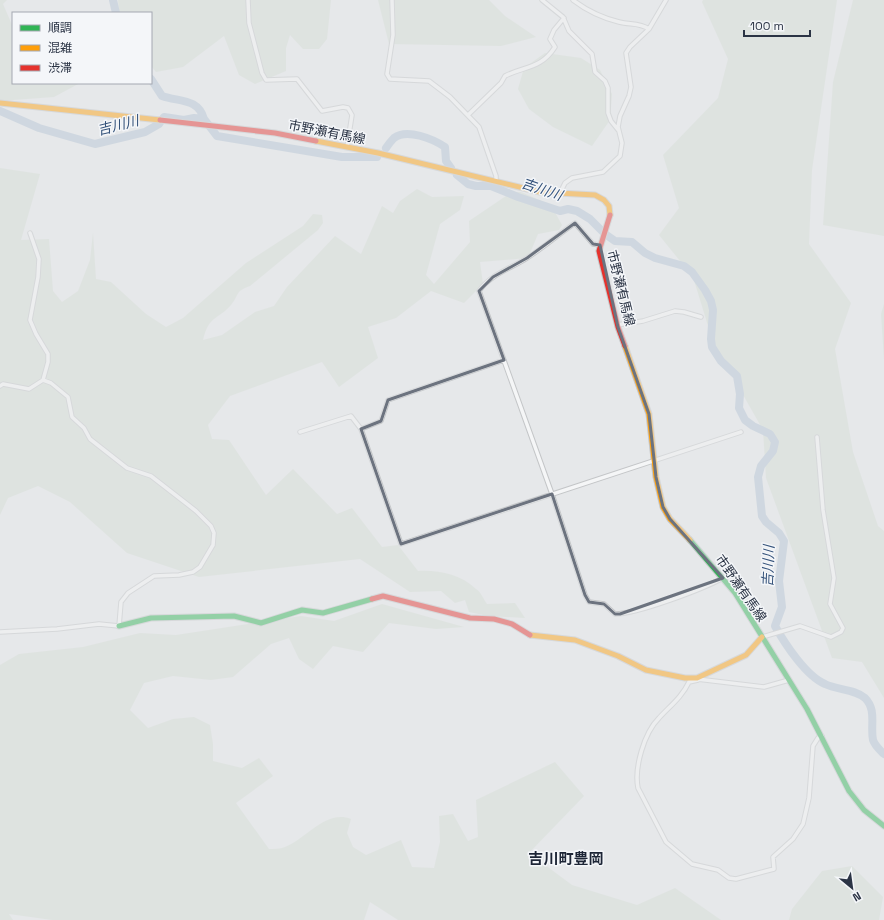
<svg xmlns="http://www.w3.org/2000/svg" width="884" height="920" font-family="'Space Grotesk','Noto Sans JP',sans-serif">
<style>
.green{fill:#d6ded6}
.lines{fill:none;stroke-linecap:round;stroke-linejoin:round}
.river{stroke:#b4c4d5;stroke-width:8}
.street-casing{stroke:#c4c6c8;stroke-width:5.5}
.fast-casing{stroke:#c4c6c8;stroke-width:7}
.slow-casing{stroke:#c4c6c8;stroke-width:7}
.jam-casing{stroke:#c4c6c8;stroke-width:7}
.street{stroke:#f5f6f7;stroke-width:3.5}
.fast{stroke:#30b455;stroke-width:5}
.slow{stroke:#ff9f0a;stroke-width:5}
.jam{stroke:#e5322d;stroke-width:5}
.marked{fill:none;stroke:#6c737f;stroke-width:3;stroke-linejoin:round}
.labels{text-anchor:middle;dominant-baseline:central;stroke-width:3;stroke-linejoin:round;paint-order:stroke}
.street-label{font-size:13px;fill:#2b3445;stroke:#f4f6f9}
.water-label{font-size:14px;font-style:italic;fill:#34527a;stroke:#f4f6f9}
.quarter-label{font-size:15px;font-weight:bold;fill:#1d2536;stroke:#f4f6f9}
</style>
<rect width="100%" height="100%" fill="#e6e8ea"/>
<path class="green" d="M0,0H7L3,4L13,27V83H80L54,97L0,101Z
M118,0H331L327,39L319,49H303L290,35L286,48V71L255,84L239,75L224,36L183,67L156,72L151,66V13H119Z
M378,0H489L505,16L536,37L501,46L389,44Z
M703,0H837L812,170L809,244L851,303L835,349L853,452L878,526L884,531V698L862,662L832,658L766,478L763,430L713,342L693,277L659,235L679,208L663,155L718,98L728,59L702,2Z
M853,0H884V236L823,225L833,82Z
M545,53L581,58L600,70L612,94L610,120L592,146L553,127L529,109L518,89L524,68Z
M0,168L40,174L21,240L49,239L53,291L62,302L78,291L90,260L93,233L96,279L111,282L146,314L166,327L183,318L246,263L303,226L313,214L322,215L323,223L318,230L250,286C234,292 240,294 231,305C218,320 209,315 203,340L222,335L255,312L274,306L287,287L335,236L361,254L382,206L393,213L400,201L417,189L432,197L464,196L460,210L440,224L426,275L434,284L470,242L469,221L512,192H521L551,205L562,225L559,230L538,234L528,258L480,262L483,284L464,303L431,291L396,318L368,327L378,358L339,387L322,362L230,396L208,425L212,439L229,440L266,495L293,469L337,514L352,508L382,547L398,545L418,571C439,570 460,574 476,589C481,592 484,600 487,604L515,603L525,618L488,616L469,612L465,600L455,603L441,591L410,592L360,559L199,577L127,553L70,502L38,486L8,498L0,515Z
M884,304V359L881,314Z
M382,604L464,627L436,629L389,623L363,652L333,646L313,669L299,659L289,638L271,644L233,677L211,680L173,676L144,683L130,710L148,728L173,719L194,717L210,725L213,744V761L242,768L259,758L273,776L236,803L269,849C274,849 280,849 285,847C306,839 326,809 351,819L347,833L353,847L366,855L401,840L412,867L434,868L440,842L439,816L453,814L468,841L478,837L476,800L555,762L584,796L529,853L572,885L637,905L675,888L721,920H398L370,902L364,920H52L9,914L13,920H0V665L19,654L83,647L140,633L176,635L301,616L334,621Z
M852,866L883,897L879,920H789L792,909L822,871Z"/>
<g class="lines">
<path class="river" d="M113,0L116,13
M151,79L162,96C179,102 198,98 204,119
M0,111L39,128L95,144L145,132L159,124L164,117L184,120L194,118L204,119L217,136L342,157H377
M386,148C388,145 391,141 394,138C407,128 433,139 445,147L446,161L451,168
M457,175L468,184L476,186H491L518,197L560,211L568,209L577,211L590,219L605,234L615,241L632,242L645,253L655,258L684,266L692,272L705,290L711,301L713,310L711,339L712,347L721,361L737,376L740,394L739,408L745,420L753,426L770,434L775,442L773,451L761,466L758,477L762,516L766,522L779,533L784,541L779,581L782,607L775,626C785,644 806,676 825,684C837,690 855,689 865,698C877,710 870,726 873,740C875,746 880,750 884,754"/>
<g class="street-casing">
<path id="street" d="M248,0L249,23L262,73L266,80L297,79L322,111L343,107L348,108L352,115L347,147
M392,0L393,35L387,74L390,79L429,81L450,97L479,127L496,176V181
M542,0L563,17L569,31L592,54L595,72L605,81L608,88V113L611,121L619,131
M573,0C586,10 603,18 619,22C630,25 639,22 649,29
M468,115L501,83L505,76C525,66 541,69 555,47L550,39L554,30L564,18
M560,193L565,183L572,178L603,172L620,156L622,143L618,127L620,116L629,96L631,87L626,53L630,47L649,29L666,0
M600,245L593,244L575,223C559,234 544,247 527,258C510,269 491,274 479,291L552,494L585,595L589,602L604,604L615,614C637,614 703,589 723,578
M617,325L643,321L675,311L684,312L701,317
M0,386L3,384L29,389L43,380L48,362V354L36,334L30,320L38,277L39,259L30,233
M361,429L381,421L388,400L504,360
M300,432L351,416L361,429L401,544L741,432
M0,632L57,629L99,624L119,626L121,602L128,593L154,576L179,575L193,572L200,567L213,545L214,533L211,526L196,511L151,476L127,468L90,439L84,428L72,417L68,397L51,383L43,380
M762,637L800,626L831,637L841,632L843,628L830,604L834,578L823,510L817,437
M697,679L764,687L789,680
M698,680L689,682C682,697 670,706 659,718C644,733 634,768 638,788L666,842L692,864L718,870L729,878L736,879L774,869L773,857L793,839L803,824L809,798L813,746L818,738L822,736"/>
</g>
<g class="fast-casing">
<path id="fast" d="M690,540L735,593L807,709L849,791L864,810L884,826
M119,626L151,618L234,616L261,623L302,610L323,613L372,599"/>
</g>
<g class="slow-casing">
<path id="slow" d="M0,103L160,120
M316,141L378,153L540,192L595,195L604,200L609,206L610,215
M625,346L649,414L656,477L663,507L670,519L690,540
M530,635L575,640L618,656L646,670L685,678H697L746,655L762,637"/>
</g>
<g class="jam-casing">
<path id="jam" d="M160,120L275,133L316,141
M610,215L599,251L618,327L625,346
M372,599L383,596L470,618L494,619L512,624L530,635"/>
</g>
<use href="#street" class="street"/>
<use href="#fast" class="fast"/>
<use href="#slow" class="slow"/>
<use href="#jam" class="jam"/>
</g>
<path d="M0 0H884V920H0ZM575,223L593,244L600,245L618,327L649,414L656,477L663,507L670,519L723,578L620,614H615L604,604L589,602L585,595L552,494L401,544L361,429L381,421L388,400L504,360L479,291L493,277L527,258Z" fill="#e6e8ea" fill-opacity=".55" fill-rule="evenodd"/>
<path class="marked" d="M575,223L593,244L600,245L618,327L649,414L656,477L663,507L670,519L723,578L620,614H615L604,604L589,602L585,595L552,494L401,544L361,429L381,421L388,400L504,360L479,291L493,277L527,258Z"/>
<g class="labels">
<g class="street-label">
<text transform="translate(327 132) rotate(11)">市野瀬有馬線</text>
<text transform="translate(621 288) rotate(76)">市野瀬有馬線</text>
<text transform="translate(741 588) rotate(55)">市野瀬有馬線</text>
</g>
<g class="water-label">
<text transform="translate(118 125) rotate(-14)">吉川川</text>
<text transform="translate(542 189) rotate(19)">吉川川</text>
<text transform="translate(768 566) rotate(-88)">吉川川</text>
</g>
<g class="quarter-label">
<text x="566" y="858">吉川町豊岡</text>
</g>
</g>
<rect x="12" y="12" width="140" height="72" fill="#f4f6f9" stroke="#a4a8b1"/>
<rect x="20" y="25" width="20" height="6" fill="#30b455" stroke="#a4a8b1"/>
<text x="48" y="32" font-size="12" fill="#2b3445">順調</text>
<rect x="20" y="45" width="20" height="6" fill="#ff9f0a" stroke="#a4a8b1"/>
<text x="48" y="52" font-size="12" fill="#2b3445">混雑</text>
<rect x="20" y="65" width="20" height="6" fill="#e5322d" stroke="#a4a8b1"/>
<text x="48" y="72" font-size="12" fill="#2b3445">渋滞</text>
<g transform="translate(852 888) rotate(151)" stroke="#f4f6f9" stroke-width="3" paint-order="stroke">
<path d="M0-3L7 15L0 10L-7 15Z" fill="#2b3445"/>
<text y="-6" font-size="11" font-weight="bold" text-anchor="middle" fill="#2b3445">N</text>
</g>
<path d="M744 30v6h66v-6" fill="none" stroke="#2b3445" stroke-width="2"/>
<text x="750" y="30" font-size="12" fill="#2b3445" stroke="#f4f6f9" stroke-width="3" paint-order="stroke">100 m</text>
</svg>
